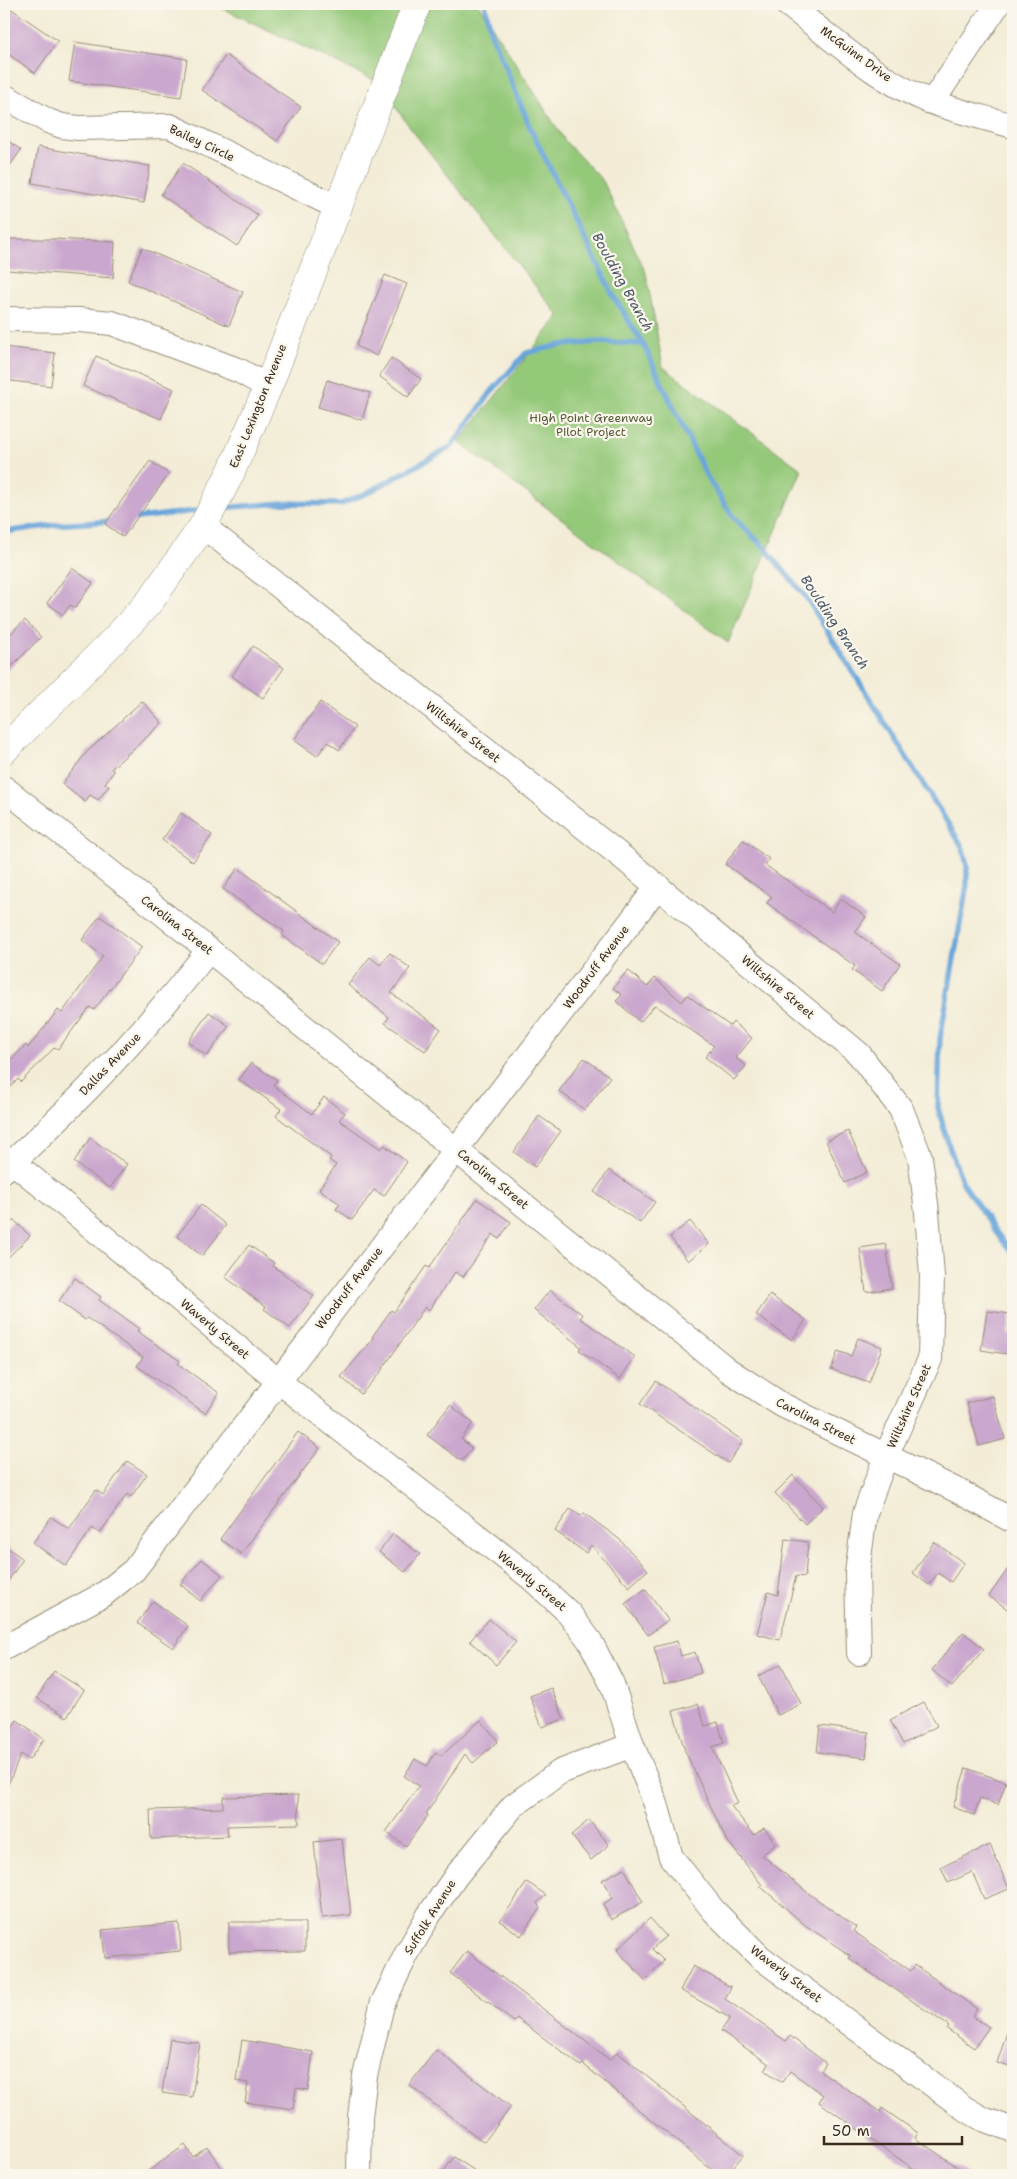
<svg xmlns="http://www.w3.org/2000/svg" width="1017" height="2179" font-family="'Shantell Sans',sans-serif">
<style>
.green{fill:#95c97a;stroke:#687a4c}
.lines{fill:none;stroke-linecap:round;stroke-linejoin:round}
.stream{stroke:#69a5da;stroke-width:5.5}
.building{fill:#caa7ce}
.minor-casing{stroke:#978c7a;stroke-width:26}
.major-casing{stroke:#978c7a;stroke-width:29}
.minor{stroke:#fff;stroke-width:24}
.major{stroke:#fff;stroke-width:28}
.labels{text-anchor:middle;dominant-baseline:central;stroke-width:4.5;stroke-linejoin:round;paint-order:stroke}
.street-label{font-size:12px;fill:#3b2a1e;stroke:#fbf7ec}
.park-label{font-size:12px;fill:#565a3a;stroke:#fbf7ec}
.water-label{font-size:14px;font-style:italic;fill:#4d5b69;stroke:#fbf7ec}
</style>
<rect width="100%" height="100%" fill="#fbf7ec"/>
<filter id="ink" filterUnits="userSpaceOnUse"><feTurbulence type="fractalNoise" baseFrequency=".02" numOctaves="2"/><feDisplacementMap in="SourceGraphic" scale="10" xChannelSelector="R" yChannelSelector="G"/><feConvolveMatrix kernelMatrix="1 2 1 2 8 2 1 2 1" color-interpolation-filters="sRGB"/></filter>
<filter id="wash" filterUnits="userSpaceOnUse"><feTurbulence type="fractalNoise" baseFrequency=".0096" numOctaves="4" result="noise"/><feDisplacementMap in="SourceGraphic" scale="20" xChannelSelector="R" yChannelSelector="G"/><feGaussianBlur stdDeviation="1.12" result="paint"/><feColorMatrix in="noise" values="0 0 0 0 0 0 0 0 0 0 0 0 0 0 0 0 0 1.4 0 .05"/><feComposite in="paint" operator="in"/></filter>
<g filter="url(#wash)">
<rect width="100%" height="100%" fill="#f3edd7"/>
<path class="green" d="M213,4H478L565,141L603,181L646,273L663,367L802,470L728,643L459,442L559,316L411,129L378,82Z"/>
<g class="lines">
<path class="stream" d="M485,4L491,33L533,134L614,297L643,344L707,477L733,517L764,547L806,597L962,846L967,865V885L940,1038L938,1108L950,1149L963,1183L995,1231L1013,1253
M222,508L283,503L341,504L367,493L451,447L492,391L526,353L560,345L599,342L643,344
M130,519L203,510
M4,532L55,525L113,521"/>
</g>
<g id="blocks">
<path class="building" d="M4,4L58,41L35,73L4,51Z
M75,42L187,59L181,97L69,81Z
M226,55L301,107L277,141L202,90Z
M4,138L21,150L4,174Z
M38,147L150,166L144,203L32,183Z
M183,163L258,215L237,246L161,195Z
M7,239H54L115,242L113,278L7,270Z
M142,248L243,292L229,326L128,281Z
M385,275L407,284L377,356L356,346Z
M4,347L55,353L51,386L4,380Z
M96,356L174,389L161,419L83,386Z
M391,358L421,379L408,397L379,376Z
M327,380L370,393L362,420L318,407Z
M150,461L169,474L123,537L105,524Z
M72,568L93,583L75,608L70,605L63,615L47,603Z
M25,620L41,637L4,674V640Z
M253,646L284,668L263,698L232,676Z
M142,701L162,723L111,769L114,771L105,783L109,786L98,800L90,795L85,802L62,784L86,753Z
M320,702L355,727L339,750L328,742L317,756L294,740Z
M181,813L212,835L193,862L162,840Z
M743,840L769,859L765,865L832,912L841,899L866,917L855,932L900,964L882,991L852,970L855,966L767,903L772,897L725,864Z
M238,868L338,942L322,964L282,935L284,931L223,889Z
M100,916L142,947L94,1010L90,1007L58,1049L55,1047L21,1082L18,1079L4,1094V1067L26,1045L28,1048L58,1010L62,1013L103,956L82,940Z
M390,953L410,968L391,993L441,1029L425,1051L385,1023L389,1017L348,985L370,957L380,965Z
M628,970L647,987L655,978L682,1002L687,995L730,1026L733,1022L752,1038L736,1058L746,1066L734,1080L705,1057L714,1046L655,1005L640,1022L616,1001L622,995L613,988Z
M209,1012L229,1026L207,1056L188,1042Z
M584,1058L610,1077L585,1110L559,1091Z
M251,1063L277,1080L273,1085L312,1114L324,1097L345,1113L339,1120L381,1149L384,1145L407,1162L384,1196L374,1190L352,1220L336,1209L340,1204L319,1189L336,1165L329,1160L331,1157L276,1116L281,1109L239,1080Z
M539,1116L561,1131L535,1167L514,1152Z
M848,1131L867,1172L845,1183L826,1141Z
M90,1138L127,1164L110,1188L74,1162Z
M609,1170L655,1202L640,1223L594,1192Z
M477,1199L511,1222L499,1239L493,1234L463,1277L455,1272L429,1310L425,1307L379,1374L361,1394L341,1377L374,1338L372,1337L391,1310L394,1312L426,1266L429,1268Z
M201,1205L226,1225L202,1256L177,1236Z
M14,1220L30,1236L4,1261V1230Z
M690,1221L709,1244L688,1261L670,1237Z
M886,1244L892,1288L866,1292L860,1248Z
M249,1245L274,1263L273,1266L314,1296L290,1328L264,1309L266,1307L225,1277Z
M75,1278L101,1297L99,1300L139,1329L137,1331L180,1361L178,1364L219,1393L205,1413L137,1366L143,1357L87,1318L85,1320L59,1301Z
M550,1290L583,1315L580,1318L635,1357L620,1379L579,1350L581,1347L534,1310Z
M770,1295L806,1320L792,1340L756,1315Z
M987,1311L1011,1314L1008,1334L1013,1335V1355L981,1350Z
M858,1338L882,1347L869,1383L831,1369L838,1351L851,1356Z
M656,1381L743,1441L728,1463L640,1404Z
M993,1396L1005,1439L979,1446L967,1403Z
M450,1405L473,1423L461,1439L472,1448L462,1461L427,1435Z
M298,1432L320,1448L241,1554L220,1539Z
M127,1461L147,1474L131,1497L127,1494L100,1533L92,1528L66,1566L33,1543L51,1517L69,1529L96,1490L103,1495Z
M793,1475L823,1507L805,1524L775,1493Z
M570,1509L581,1516L584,1513L619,1539L648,1570L629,1587L591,1545L586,1553L555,1531Z
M393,1534L420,1554L405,1572L379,1552Z
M785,1539L808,1542L805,1577L796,1576L780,1640L757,1634L768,1592L778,1595Z
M934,1542L964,1563L951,1582L938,1573L929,1585L913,1573Z
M4,1545L23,1559L4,1587Z
M202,1559L222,1575L200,1601L180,1584Z
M1013,1562V1613L989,1596Z
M645,1589L668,1620L648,1635L625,1604Z
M153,1601L188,1626L173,1648L137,1623Z
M489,1619L516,1642L496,1665L470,1641Z
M963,1632L984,1649L952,1687L932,1670Z
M677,1641L681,1656L695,1652L701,1673L664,1684L654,1647Z
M781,1664L801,1704L778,1715L758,1676Z
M54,1671L84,1690L67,1717L37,1698Z
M551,1688L564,1719L542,1727L530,1696Z
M924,1702L937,1726L903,1744L890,1720Z
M698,1704L705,1726L718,1722L724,1743L712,1747L738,1803L731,1806L754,1835L764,1828L776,1844L762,1855L808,1893L856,1927L853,1931L911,1971L915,1965L977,2009L972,2016L989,2027L974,2048L947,2029L949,2026L849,1958L851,1956L805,1925L760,1886L762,1885L726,1839L685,1751L673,1711Z
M17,1720L44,1739L29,1760L21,1754L4,1794V1739Z
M481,1720L498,1741L473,1763L465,1754L426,1814L428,1815L406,1846L386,1832L419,1786L404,1776L415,1759L427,1766L436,1752L441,1756Z
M820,1726L869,1732L866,1758L817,1752Z
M966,1768L1006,1782L998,1805L980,1798L974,1815L953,1807Z
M298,1795L299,1824L227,1826L228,1836L151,1839L150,1810L223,1808V1797Z
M589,1820L609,1845L591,1860L571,1835Z
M342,1839L351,1915L322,1918L314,1842Z
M990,1845L1009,1889L984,1899L972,1872L948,1883L941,1867Z
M624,1868L643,1902L611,1920L603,1904L613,1898L602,1880Z
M527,1882L546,1895L537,1903L540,1908L521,1936L500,1921Z
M650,1918L666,1936L652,1949L664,1961L645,1980L617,1950Z
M229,1922H305V1951L229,1952Z
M179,1923L181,1951L105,1958L102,1930Z
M467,1951L610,2060L617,2052L743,2155L727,2175H718L583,2064L581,2066L517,2018L514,2022L450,1973Z
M693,1966L731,1987L725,1999L786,2041L790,2036L826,2063L821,2071L880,2112L882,2108L918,2133L915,2138L969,2175H922L819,2102L823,2095L790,2071L782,2082L765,2070L769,2064L721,2031L730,2018L680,1990Z
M1010,2023L1013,2024V2068L997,2063Z
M170,2039L200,2043L192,2097L162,2093Z
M242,2040L313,2052L308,2090L296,2088L293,2109L245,2102L248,2083L236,2081Z
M436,2050L511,2107L484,2142L409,2085Z
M185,2145L193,2157L207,2147L227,2175H143Z
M454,2157L481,2175H441Z"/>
</g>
</g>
<g filter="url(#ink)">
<use href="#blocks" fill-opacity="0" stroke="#978c7a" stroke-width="1"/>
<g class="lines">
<g class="minor-casing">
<path id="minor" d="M787,4C832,38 876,80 929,101C956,111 986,118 1013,126
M4,96L48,121L62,126L78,128L170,126L337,207
M928,101L936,96L998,4
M4,319L80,320L112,323L240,371L268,387
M203,526L622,857L859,1054L901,1109L920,1157L927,1212L932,1276L930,1359L886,1456L865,1513L857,1573L859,1653
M4,788L209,950L728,1370L782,1405L960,1492L1013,1521
M13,1162L277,1380L530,1577L569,1613L590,1641L612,1684L632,1745L656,1804L671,1857L714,1911L760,1957L964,2108L983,2119L1013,2130
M4,1170C78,1103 147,1029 209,950
M4,1648L104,1594L134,1570C307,1341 484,1115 658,886
M359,2175L360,2117L365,2076L382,2005L406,1955L429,1915L456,1876L513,1806L560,1772L632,1745"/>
</g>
<g class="major-casing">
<path id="major" d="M4,750L117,637L150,601L203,526L231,472L268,387L417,4"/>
</g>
<use href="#minor" class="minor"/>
<use href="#major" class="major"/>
</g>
</g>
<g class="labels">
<g class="street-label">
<text transform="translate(856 54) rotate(36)">McGuinn Drive</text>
<text transform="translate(202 143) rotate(25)">Bailey Circle</text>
<text transform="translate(258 406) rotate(-68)">East Lexington Avenue</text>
<text transform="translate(463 732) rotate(38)">Wiltshire Street</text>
<text transform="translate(177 925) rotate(38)">Carolina Street</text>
<text transform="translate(596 967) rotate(-53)">Woodruff Avenue</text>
<text transform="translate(778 987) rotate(40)">Wiltshire Street</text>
<text transform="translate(110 1064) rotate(-46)">Dallas Avenue</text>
<text transform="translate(493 1179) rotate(39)">Carolina Street</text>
<text transform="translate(349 1288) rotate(-52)">Woodruff Avenue</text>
<text transform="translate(215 1329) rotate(40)">Waverly Street</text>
<text transform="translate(909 1406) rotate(-66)">Wiltshire Street</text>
<text transform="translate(816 1421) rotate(27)">Carolina Street</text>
<text transform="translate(532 1581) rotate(40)">Waverly Street</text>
<text transform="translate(430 1917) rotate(-58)">Suffolk Avenue</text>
<text transform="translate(786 1974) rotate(37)">Waverly Street</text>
</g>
<g class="park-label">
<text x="591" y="418">High Point Greenway<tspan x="591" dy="14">Pilot Project</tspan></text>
</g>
<g class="water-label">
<text transform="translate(623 282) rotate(61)">Boulding Branch</text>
<text transform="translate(835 622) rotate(56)">Boulding Branch</text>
</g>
</g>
<rect width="1017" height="2179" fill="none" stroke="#fbf7ec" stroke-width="20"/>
<path d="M824 2136v8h138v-8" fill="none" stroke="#3b2a1e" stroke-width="2.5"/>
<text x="832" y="2136" font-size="15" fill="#3b2a1e" stroke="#fbf7ec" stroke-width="4" paint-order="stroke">50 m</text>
</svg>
